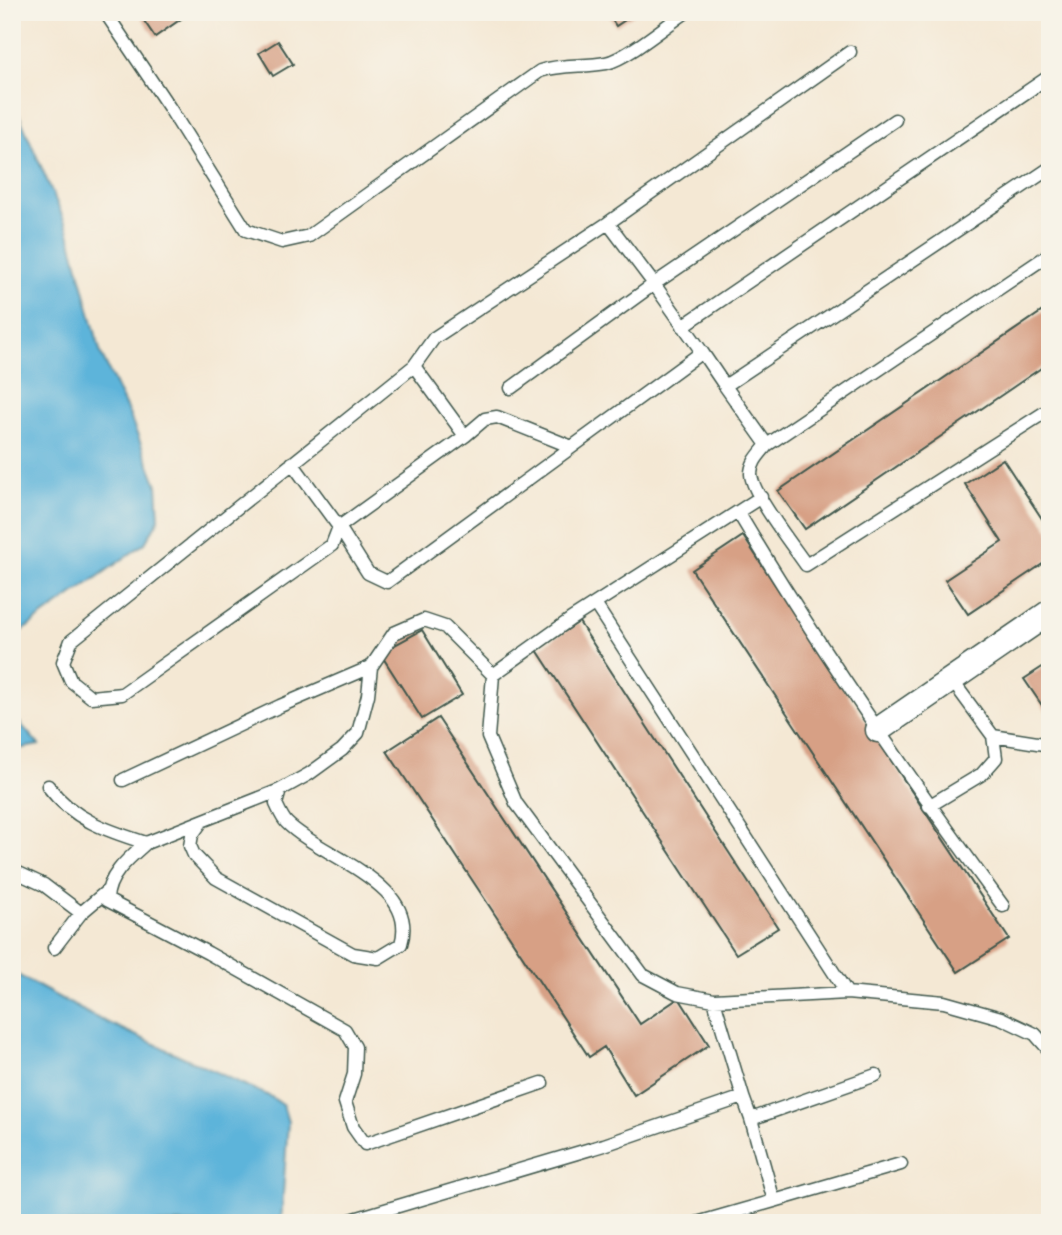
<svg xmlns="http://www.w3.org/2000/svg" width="1062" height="1235" font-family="Vollkorn,serif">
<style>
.water{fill:#5db4da;stroke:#3e7887;stroke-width:2}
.building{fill:#d7a085}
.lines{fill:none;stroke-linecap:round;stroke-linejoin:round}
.service-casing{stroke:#3f574c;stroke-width:15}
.minor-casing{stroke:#3f574c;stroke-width:27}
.service{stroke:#fff;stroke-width:12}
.minor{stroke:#fff;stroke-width:24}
</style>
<rect width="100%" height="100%" fill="#f7f3e8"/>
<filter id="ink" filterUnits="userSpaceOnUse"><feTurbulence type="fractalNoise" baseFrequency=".0143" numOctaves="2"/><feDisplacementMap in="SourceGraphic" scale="14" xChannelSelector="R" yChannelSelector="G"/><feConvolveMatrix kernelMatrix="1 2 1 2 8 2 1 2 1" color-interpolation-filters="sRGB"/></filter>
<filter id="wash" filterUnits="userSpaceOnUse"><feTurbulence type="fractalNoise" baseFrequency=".00686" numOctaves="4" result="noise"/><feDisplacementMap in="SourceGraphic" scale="28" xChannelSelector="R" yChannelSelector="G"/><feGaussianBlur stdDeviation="1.57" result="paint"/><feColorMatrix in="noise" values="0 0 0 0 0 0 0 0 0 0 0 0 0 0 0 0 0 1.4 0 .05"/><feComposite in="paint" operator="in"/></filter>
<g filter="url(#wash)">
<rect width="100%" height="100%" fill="#f4e8d4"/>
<path class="water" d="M12,99L68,229L101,354L129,414L157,485L159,519L145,543L12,638Z
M12,714L39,745L12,750Z
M12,972L93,1016L271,1097L283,1105L288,1122L281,1223H12Z"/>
<g id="blocks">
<path class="building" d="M138,12H191L155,37Z
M607,12H637L616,26Z
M278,41L293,64L273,76L259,53Z
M1050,306V362L805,529L778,491Z
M1003,459L1050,531V559L968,614L945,580L1002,542L965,484Z
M743,536L1009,939L958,972L692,570Z
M579,622L778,928L736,954L537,650Z
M422,630L462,695L422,719L380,653Z
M1050,662V717L1024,679Z
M438,718L640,1024L679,998L709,1045L634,1095L604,1047L589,1057L387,751Z"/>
</g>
</g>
<g filter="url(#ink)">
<use href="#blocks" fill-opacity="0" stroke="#3f574c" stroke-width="2"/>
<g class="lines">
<g class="service-casing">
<path id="service" d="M105,12L169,107L246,230L282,242L309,236L540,71C561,64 584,67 606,63C626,59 667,25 686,12
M608,223L850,52
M1050,254L767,445C760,454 751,462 751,474C752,494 793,546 806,565L1050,409
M683,326L1050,76
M414,366L465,436
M511,388L654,284L895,120
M767,445L725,386L1050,168
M572,447L497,417L485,419L465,436L339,527L332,545L122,694L91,697L71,681L63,662L71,641L414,366L434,338L608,223L654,284L702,352
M292,463L339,527L368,573L387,582L702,352L725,386
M761,497L571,619L493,675L488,737L516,803L643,975L677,993L714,1000L847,993L944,1002L1001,1018L1035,1034L1050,1051
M738,512C819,648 909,778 1003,906
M595,604L847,993
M493,675L445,627L424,620L394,633L371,667L368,695L358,733L342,750L309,774L280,790L146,843C129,858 107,876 107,900L208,953L345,1030L355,1047L354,1074L345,1102L353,1127L365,1144L542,1083
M993,736L1050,745
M123,780L280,706L371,667
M48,786C73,820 108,831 146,843
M929,806L982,774L996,758L993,736L951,679
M202,821L192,835L190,846L194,855L216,878L353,954L378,958L401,944C420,883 321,857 287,823C282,818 279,810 276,804L280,790
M12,870L44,885L81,913L107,891
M54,948L81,913
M743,1097L751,1119L876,1075
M751,1119L774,1201L901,1164
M341,1223L604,1145L743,1097L714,1000
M697,1223L774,1201"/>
</g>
<g class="minor-casing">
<path id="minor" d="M878,730L1050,612"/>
</g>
<use href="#service" class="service"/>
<use href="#minor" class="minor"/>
</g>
</g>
<rect width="1062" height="1235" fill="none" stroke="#f7f3e8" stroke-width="42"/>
</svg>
